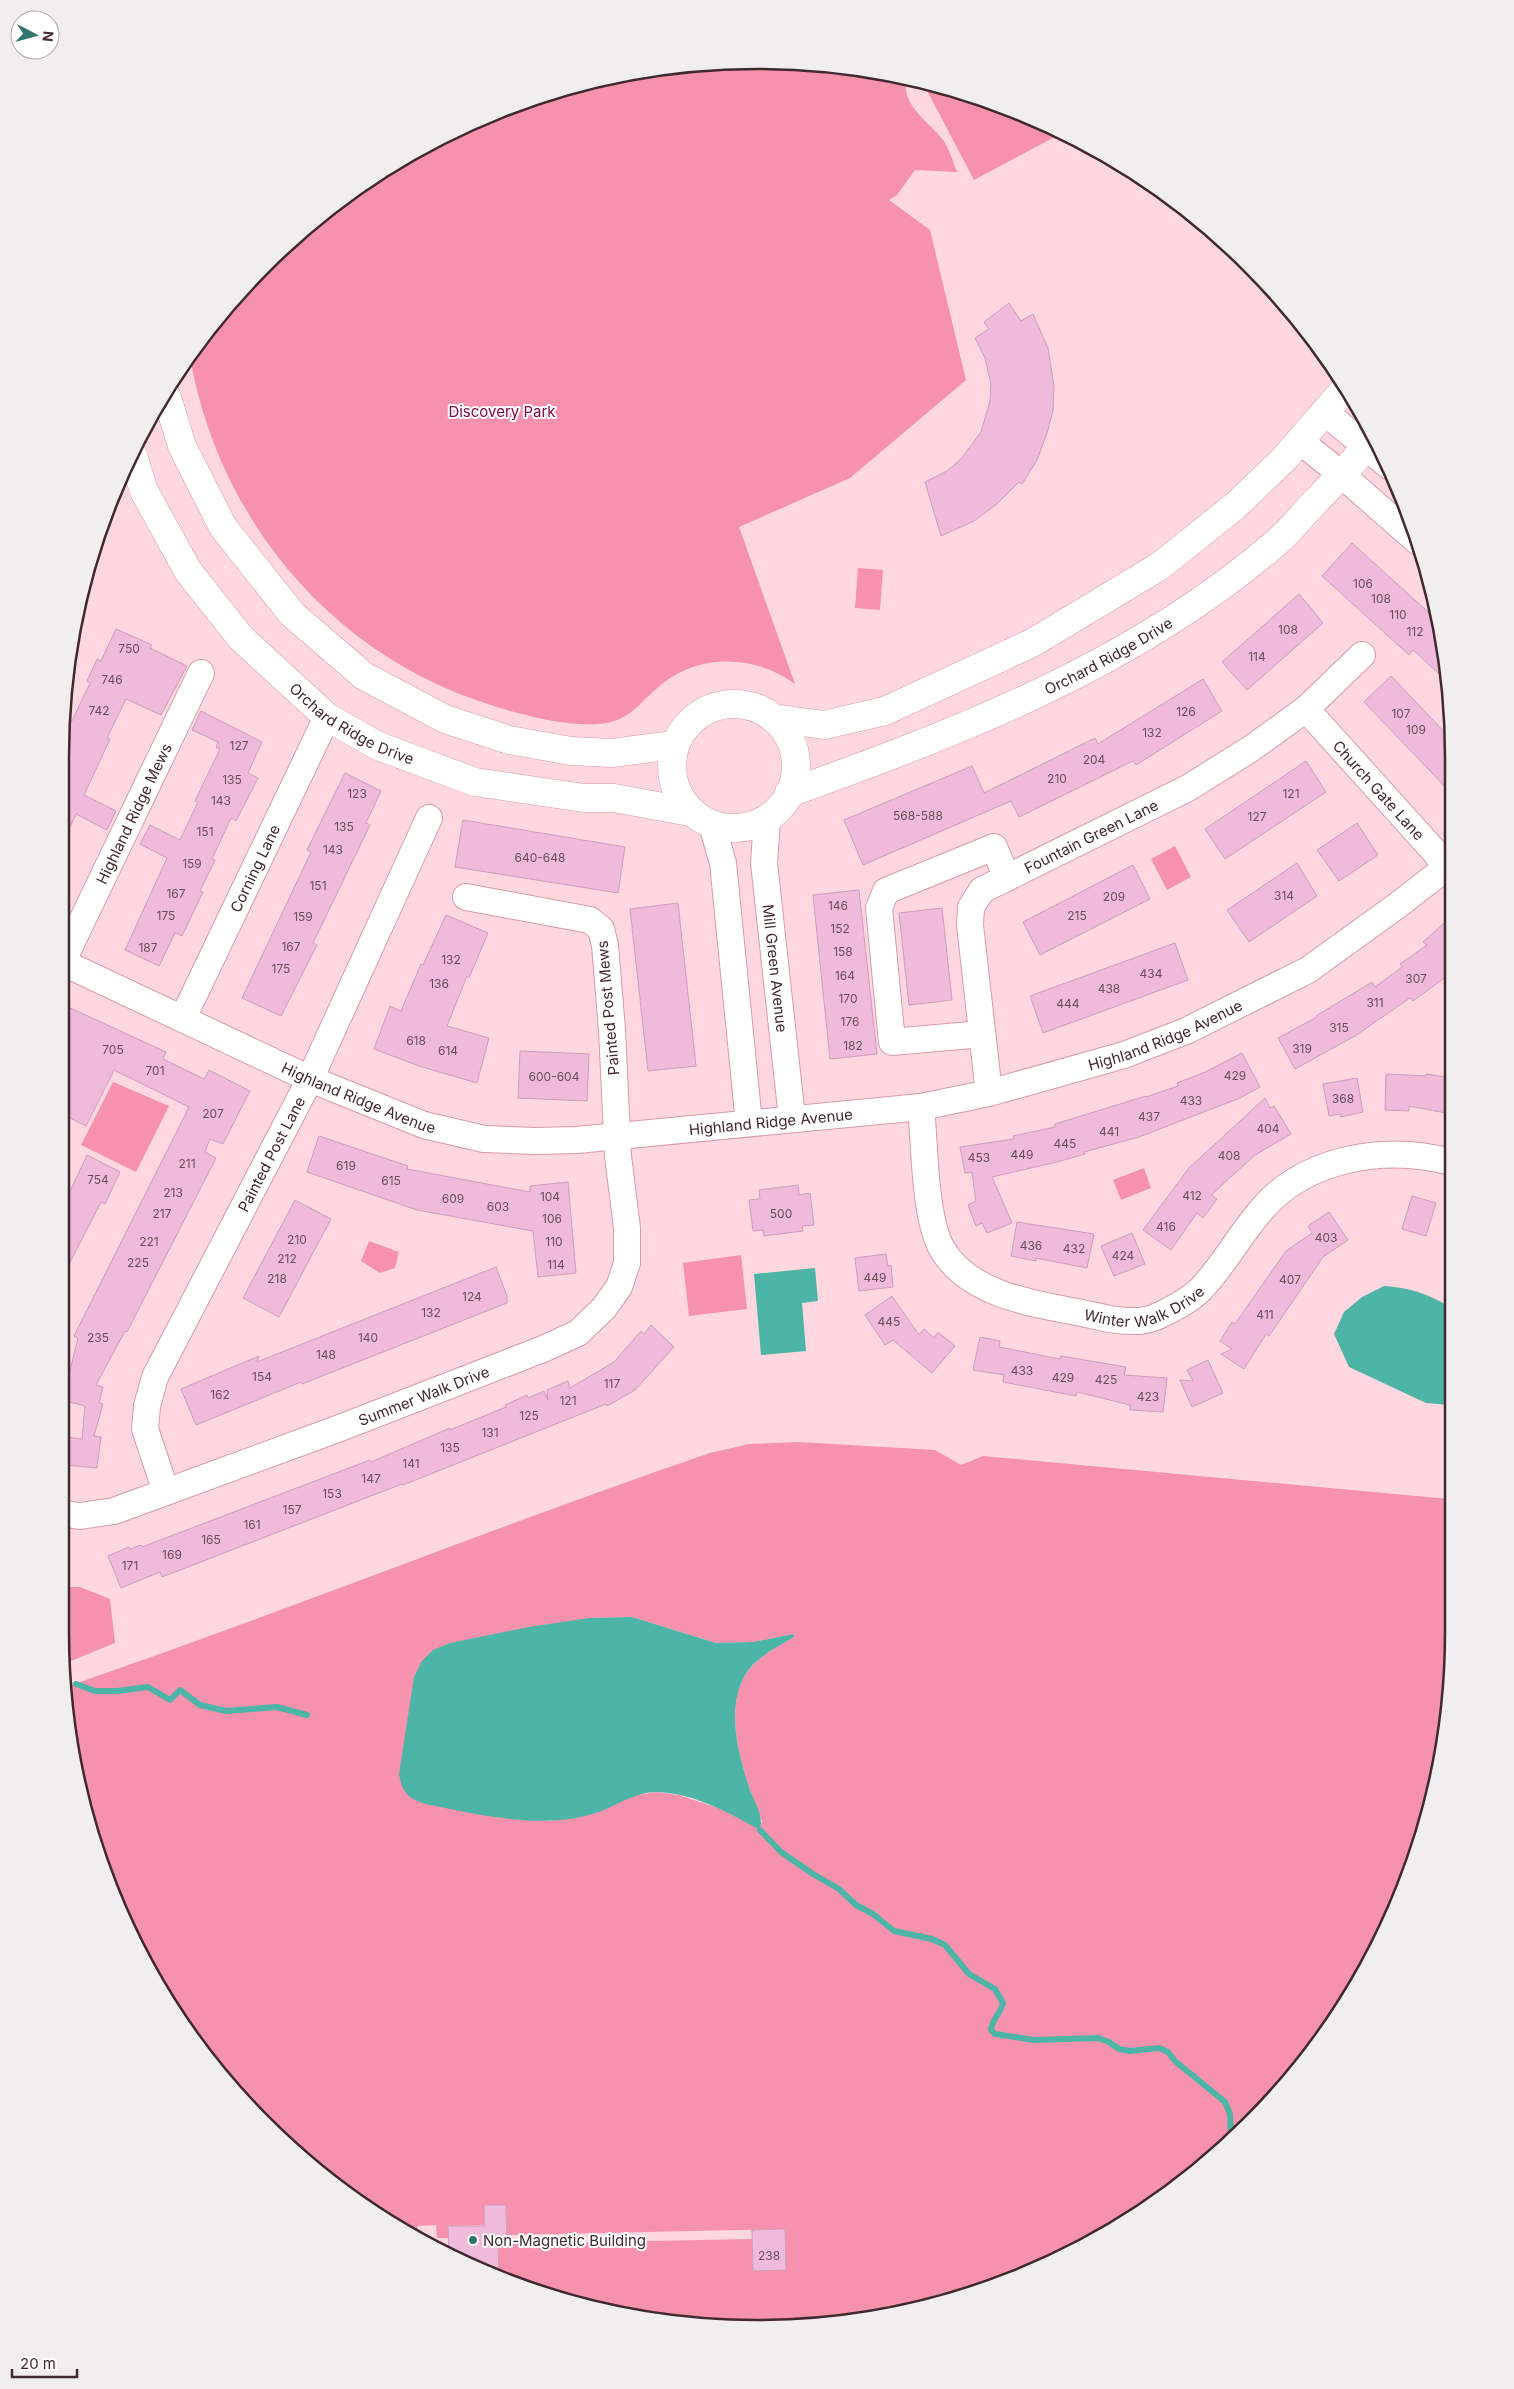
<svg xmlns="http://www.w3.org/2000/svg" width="1514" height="2389" font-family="Inter,sans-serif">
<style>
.green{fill:#f692ae;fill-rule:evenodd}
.water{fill:#4cb5a6}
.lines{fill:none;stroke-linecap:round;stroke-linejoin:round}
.stream{stroke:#4cb5a6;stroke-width:6}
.building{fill:#f0bada;stroke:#d09cbb}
.street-casing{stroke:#d79baa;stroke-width:28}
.secondary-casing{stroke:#d79baa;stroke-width:29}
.street{stroke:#fff;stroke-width:26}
.secondary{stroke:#fff;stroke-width:28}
.poi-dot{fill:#2f756b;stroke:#fff;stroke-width:2}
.labels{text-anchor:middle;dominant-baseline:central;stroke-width:4;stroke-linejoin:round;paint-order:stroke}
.number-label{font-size:12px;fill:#6d4d5a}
.park-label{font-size:15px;fill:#850741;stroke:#fff}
.street-label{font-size:15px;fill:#412930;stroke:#fff}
.poi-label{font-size:15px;fill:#412930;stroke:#fff;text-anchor:start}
.rim{fill:none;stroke:#412930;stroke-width:2.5}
</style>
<rect width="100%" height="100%" fill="#fed7e0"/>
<path class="green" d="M803,62L906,79C902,107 928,120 943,140C949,148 953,162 957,172L915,170L897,195L889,200L930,230L966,380L850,478L739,527L795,684C757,655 700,653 662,684C639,702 631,722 598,724C564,726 526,716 494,706C333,657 219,521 190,357L204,332L298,233L409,153L533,97L666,66Z
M922,81L938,84L1064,132L974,180Z
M858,568L883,570L880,610L855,608Z
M1175,846L1191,877L1167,890L1151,859Z
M113,1082L169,1106L136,1172L81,1145Z
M1144,1168L1151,1188L1121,1200L1113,1180Z
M369,1241L399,1252L395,1268L380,1273L361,1261Z
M741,1255L747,1309L689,1316L683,1263Z
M798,1442L935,1450L961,1465L983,1456L1449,1499L1448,1723L1401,1899L1310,2057L1217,2156L1144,2212L1024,2276L938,2305L848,2323L712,2328L533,2292L494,2275L499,2274V2244L752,2239L753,2271L786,2270L785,2229L507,2235L506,2205H484V2225L448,2226V2238H437L436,2225L418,2226L416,2239L332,2185L264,2125L178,2019L97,1856L66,1723V1687C282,1613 494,1527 710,1453L749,1444ZM632,1617L716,1643L753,1642L794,1634V1637C776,1647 754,1659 744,1677C722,1717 746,1782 762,1821L760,1829L721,1809L679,1795L657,1792L636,1795L551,1821L511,1819L467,1812L450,1643L589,1618Z
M66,1587H80L110,1599L115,1643L66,1663Z"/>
<path class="water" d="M815,1268L818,1301L802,1303L806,1351L761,1355L754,1274Z
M1384,1286C1408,1287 1429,1294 1450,1307L1449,1405L1426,1403L1349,1367L1334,1334L1344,1312L1362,1297Z
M632,1617L716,1643L753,1642L794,1634V1637C777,1647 753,1659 744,1677C726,1711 739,1756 750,1790C755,1803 764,1816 760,1830C729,1813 694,1793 657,1792C632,1792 613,1809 589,1815C544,1827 495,1818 450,1809C438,1806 424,1805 413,1799C403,1793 401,1784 399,1774L414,1677L422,1661L433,1650L450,1643L529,1627L589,1618Z"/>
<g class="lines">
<path class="stream" d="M76,1684L95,1691H117L148,1687L170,1700L180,1690L200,1705L226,1711L277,1707L307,1715
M760,1830L781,1852L813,1874L839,1889L856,1905L873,1914L894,1931L932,1939L945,1945L969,1974L995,1989L1003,2003C1001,2013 992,2019 991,2030L995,2034L1034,2040L1098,2038L1109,2042L1119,2049L1130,2051L1159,2048L1168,2052L1175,2061L1225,2102L1230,2114L1231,2140"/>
</g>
<path class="building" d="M1009,303L1021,321L1033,314L1048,348L1054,386L1053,410L1048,430L1037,460L1022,484L1019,482L997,504L974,521L941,536L925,482L947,471L961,459L981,432L990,401L991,384L985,358L975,338L989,329L984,322Z
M1352,543L1437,620L1447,681L1413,650L1409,655L1322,576Z
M1299,594L1323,623L1247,690L1222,662Z
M116,629L152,645L150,648L187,666L161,715L126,699L107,738L110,739L84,795L116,811L107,830L76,814L66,836V719L72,721L90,683L87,681L97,659L101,661Z
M1391,676L1452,740V794L1364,702Z
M1203,679L1222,711L1136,765L1133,761L1019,817L1011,801L863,865L844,820L972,766L984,793L1095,738L1098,744Z
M201,711L262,742L248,773L258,778L236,821L231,818L212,859L215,860L200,891L203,892L182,936L175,933L159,966L125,950L167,858L140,844L150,825L180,840L198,802L195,801L220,749L216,747L218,742L192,730Z
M1306,761L1326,792L1225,859L1205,829Z
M345,773L381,791L366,823L370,825L313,943L317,945L281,1016L242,998L311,852L307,850Z
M463,820L625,847L618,893L455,867Z
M1357,823L1378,855L1339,881L1317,850Z
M1297,863L1317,896L1249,942L1227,910Z
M1133,865L1150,899L1040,955L1023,922Z
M859,890L877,1054L830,1059L813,895Z
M678,903L696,1066L648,1071L630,909Z
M942,908L952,1000L909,1005L899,913Z
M446,915L488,933L469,978L467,976L447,1026L489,1038L477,1083L419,1066L374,1049L390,1006L401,1011L421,964L423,965Z
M1452,916L1451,973L1413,1001L1410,998L1355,1036L1295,1069L1278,1038L1317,1017L1316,1016L1372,982L1375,987L1402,967L1400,964L1427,945L1423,942Z
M1175,943L1188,980L1043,1033L1030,996Z
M66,1006L166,1052L163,1059L204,1079L209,1070L250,1091L223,1144L210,1139L205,1152L216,1158L127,1332L125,1331L96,1385L103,1387L99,1403L103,1404L94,1436L101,1437L97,1468L66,1465V1437L82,1439L85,1406L66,1401V1387L78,1338L74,1336L189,1107L114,1070L86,1126L66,1116Z
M520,1051L589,1054L587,1101L518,1098Z
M1242,1053L1260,1087L1240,1098L1139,1137L1084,1152L1085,1154L1057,1162L992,1177L1012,1223L987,1233L982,1223L976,1226L968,1205L976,1201L972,1172L965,1173L960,1147L1014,1139L1013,1136L1055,1127V1124L1146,1096V1097L1178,1086L1177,1083L1205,1072Z
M1386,1074L1426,1076V1074L1451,1078V1114L1409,1106V1111L1385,1110Z
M1357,1078L1363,1112L1341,1117L1340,1114L1329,1116L1323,1084Z
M1265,1098L1270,1108L1274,1106L1291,1134L1255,1155L1211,1195L1217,1199L1203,1218L1197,1213L1171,1250L1143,1230L1189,1168Z
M319,1136L408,1166L407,1169L530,1192V1186L568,1182L576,1273L538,1277L533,1231L417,1210L307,1172Z
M87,1155L120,1172L105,1204L101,1202L66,1270V1200Z
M798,1185L799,1195L810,1193L814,1225L802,1226L803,1231L764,1236L763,1230L753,1231L749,1200L760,1199L759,1190Z
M1412,1196L1436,1203L1426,1236L1402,1229Z
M295,1200L331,1219L279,1317L243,1298Z
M1329,1212L1348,1240L1323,1257L1269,1336L1266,1334L1244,1369L1221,1354L1232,1349L1220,1341L1232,1322L1235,1324L1286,1251L1312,1233L1308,1226Z
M1017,1222L1094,1234L1087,1268L1036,1258V1261L1011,1256Z
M1132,1233L1145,1264L1114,1276L1101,1246Z
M886,1254L888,1266L891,1265L893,1287L859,1291L855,1258Z
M496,1267L507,1296V1303L302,1384L301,1382L196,1425L181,1389L259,1356L257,1362Z
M892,1296L919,1335L924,1329L934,1338L938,1332L955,1346L932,1373L893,1340L885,1345L865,1315Z
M651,1325L674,1347L635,1390L607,1406L606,1404L403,1485L402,1484L162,1577L160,1572L121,1588L108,1556L129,1547L130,1549L141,1545L142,1547L370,1460L371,1462L450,1428V1430L506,1407L505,1405L527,1395L528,1398L544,1391L548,1400L547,1390L568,1381L570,1388L614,1362L641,1331L644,1334Z
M980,1337L1000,1341L999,1347L1060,1359L1061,1356L1126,1367L1124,1375L1167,1378L1163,1412L1130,1410V1405L1077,1392L1076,1396L1003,1382L1004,1375L973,1370Z
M1208,1360L1223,1393L1192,1407L1180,1380L1193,1381L1187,1370Z
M484,2205H506L507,2244H498L499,2277L449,2254L448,2226H485Z
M785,2229L786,2270L753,2271L752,2230Z"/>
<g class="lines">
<g class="street-casing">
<g id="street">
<path d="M1326,413L1389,466"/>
<path d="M1300,441L1342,475L1417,541"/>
<path id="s1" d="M1306,709L1452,871"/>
<path id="s2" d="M767,819L764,863L792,1118"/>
<path d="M712,825L723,863L749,1123"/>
<path id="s3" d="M66,954L201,673"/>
<path id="s4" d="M66,964L310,1079L424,1125L484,1139L535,1141L577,1140L921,1107L989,1093L1124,1055L1186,1031L1308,970L1398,905L1452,863"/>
<path id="s5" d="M183,1018L327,717"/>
<path d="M982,1034L892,1042L879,908L886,891L994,847L1007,878"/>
<path id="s6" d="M989,1093L970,925L971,907L982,890L1188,788L1252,748L1306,709L1362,655"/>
<path id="s7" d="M921,1107C925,1146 924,1216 942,1249C969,1295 1034,1304 1082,1313C1101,1317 1118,1322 1138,1321C1147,1321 1161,1315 1170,1310C1180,1305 1193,1297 1201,1289C1222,1267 1238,1238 1258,1214C1302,1158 1384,1144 1451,1162"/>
<path id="s8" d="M166,1492L145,1429L147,1406L155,1377L310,1079L429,818"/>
<path id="s9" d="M66,1514L80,1516L114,1511L340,1428L543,1349L578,1333L604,1308L619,1287L627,1263V1228L618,1156L612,1030L605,945L601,929L590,920L466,897"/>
</g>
</g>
<g class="secondary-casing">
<g id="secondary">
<path d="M167,397L182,446L223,527L292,614L364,676L445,719L509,740L571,751L611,753L674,745"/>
<path id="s10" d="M133,456L144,491L188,571L241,638L327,717L378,746L475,782L584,798H614L690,812"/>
<circle cx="734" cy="766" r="62"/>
<path d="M773,718L824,725L885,711L1032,643L1160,566L1235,506L1283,460L1345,389"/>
<path id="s11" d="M789,793C962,731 1136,664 1277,542C1291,530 1303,514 1316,501C1336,480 1356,460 1375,437"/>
</g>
</g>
<use href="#street" class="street"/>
<use href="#secondary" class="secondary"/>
</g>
<circle class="poi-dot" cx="473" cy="2240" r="5"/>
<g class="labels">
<g class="number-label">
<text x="1363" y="583">106</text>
<text x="1381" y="598">108</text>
<text x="1398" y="614">110</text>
<text x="1288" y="629">108</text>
<text x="1415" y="631">112</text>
<text x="129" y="648">750</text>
<text x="1257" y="656">114</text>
<text x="112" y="679">746</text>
<text x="99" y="710">742</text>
<text x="1186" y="711">126</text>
<text x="1401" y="713">107</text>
<text x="1416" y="729">109</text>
<text x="1152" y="732">132</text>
<text x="239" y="745">127</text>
<text x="1094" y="759">204</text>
<text x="1057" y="778">210</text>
<text x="232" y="779">135</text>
<text x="357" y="793">123</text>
<text x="1291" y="793">121</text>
<text x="221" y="800">143</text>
<text x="918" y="815">568-588</text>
<text x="1257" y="816">127</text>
<text x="344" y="826">135</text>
<text x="205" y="831">151</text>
<text x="333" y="849">143</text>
<text x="540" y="857">640-648</text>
<text x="192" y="863">159</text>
<text x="318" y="885">151</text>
<text x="176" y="893">167</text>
<text x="1284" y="895">314</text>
<text x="1114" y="896">209</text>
<text x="838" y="905">146</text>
<text x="166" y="915">175</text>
<text x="1077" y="915">215</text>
<text x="303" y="916">159</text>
<text x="840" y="928">152</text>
<text x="291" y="946">167</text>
<text x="148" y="947">187</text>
<text x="843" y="951">158</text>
<text x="451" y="959">132</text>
<text x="281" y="968">175</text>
<text x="1151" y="973">434</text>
<text x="845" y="975">164</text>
<text x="1416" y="978">307</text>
<text x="439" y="983">136</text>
<text x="1109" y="988">438</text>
<text x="848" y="998">170</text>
<text x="1375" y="1002">311</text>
<text x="1068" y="1003">444</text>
<text x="850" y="1021">176</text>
<text x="1339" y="1027">315</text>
<text x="416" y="1040">618</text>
<text x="853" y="1045">182</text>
<text x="1302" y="1048">319</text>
<text x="113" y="1049">705</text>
<text x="448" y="1050">614</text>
<text x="155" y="1070">701</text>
<text x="1235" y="1075">429</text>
<text x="554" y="1076">600-604</text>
<text x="1343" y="1098">368</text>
<text x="1191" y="1100">433</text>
<text x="213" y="1113">207</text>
<text x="1149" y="1116">437</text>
<text x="1268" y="1128">404</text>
<text x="1109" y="1131">441</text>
<text x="1065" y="1143">445</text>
<text x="1022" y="1154">449</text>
<text x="1229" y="1155">408</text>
<text x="979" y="1157">453</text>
<text x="187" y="1163">211</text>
<text x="346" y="1165">619</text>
<text x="98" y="1179">754</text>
<text x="391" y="1180">615</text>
<text x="173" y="1192">213</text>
<text x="1192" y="1195">412</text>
<text x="550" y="1196">104</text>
<text x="453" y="1198">609</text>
<text x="498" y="1206">603</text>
<text x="162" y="1213">217</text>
<text x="781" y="1213">500</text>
<text x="552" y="1218">106</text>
<text x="1166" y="1226">416</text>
<text x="1326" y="1237">403</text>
<text x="297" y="1239">210</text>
<text x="149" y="1241">221</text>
<text x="554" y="1241">110</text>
<text x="1031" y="1245">436</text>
<text x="1074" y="1248">432</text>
<text x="1123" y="1255">424</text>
<text x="287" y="1258">212</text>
<text x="138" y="1262">225</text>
<text x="556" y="1264">114</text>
<text x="875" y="1277">449</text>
<text x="277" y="1278">218</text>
<text x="1290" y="1279">407</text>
<text x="472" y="1296">124</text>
<text x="431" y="1312">132</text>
<text x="1265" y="1314">411</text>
<text x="889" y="1321">445</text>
<text x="98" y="1337">235</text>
<text x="368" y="1337">140</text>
<text x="326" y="1354">148</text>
<text x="1022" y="1370">433</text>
<text x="262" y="1376">154</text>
<text x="1063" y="1377">429</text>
<text x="1106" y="1379">425</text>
<text x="612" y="1383">117</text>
<text x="220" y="1394">162</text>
<text x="1148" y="1396">423</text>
<text x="568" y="1400">121</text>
<text x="529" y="1415">125</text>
<text x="490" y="1432">131</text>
<text x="450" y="1447">135</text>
<text x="411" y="1463">141</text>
<text x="371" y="1478">147</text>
<text x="332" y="1493">153</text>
<text x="292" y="1509">157</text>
<text x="252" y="1524">161</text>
<text x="211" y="1539">165</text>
<text x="172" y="1554">169</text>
<text x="130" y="1565">171</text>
<text x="769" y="2255">238</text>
</g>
<g class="park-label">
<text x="502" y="411">Discovery Park</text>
</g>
<g class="street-label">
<text stroke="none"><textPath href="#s11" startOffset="348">Orchard Ridge Drive</textPath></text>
<text stroke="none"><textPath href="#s10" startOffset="355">Orchard Ridge Drive</textPath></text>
<text stroke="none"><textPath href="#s1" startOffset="109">Church Gate Lane</textPath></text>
<text stroke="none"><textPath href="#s3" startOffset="156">Highland Ridge Mews</textPath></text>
<text stroke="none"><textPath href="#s6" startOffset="329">Fountain Green Lane</textPath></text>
<text stroke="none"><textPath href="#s5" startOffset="166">Corning Lane</textPath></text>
<text stroke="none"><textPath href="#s2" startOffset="150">Mill Green Avenue</textPath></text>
<text transform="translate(608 1008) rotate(-95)">Painted Post Mews</text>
<text stroke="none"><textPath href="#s4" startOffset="1148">Highland Ridge Avenue</textPath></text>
<text stroke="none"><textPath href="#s4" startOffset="322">Highland Ridge Avenue</textPath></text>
<text stroke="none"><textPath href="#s4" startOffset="742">Highland Ridge Avenue</textPath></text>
<text stroke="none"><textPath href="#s8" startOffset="371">Painted Post Lane</textPath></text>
<text stroke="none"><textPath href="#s7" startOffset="369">Winter Walk Drive</textPath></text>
<text stroke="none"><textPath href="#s9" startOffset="379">Summer Walk Drive</textPath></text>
</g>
<g class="poi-label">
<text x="483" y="2240">Non-Magnetic Building</text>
</g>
</g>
<path d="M0 0H1514V2389H0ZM757 69H757A688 688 0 0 1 1445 757V1632A688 688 0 0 1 757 2320H757A688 688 0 0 1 69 1632V757A688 688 0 0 1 757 69Z" fill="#f0eeee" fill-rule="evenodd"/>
<path class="rim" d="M757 69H757A688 688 0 0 1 1445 757V1632A688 688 0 0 1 757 2320H757A688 688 0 0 1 69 1632V757A688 688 0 0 1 757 69Z"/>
<g transform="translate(35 35) rotate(96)"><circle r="24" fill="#ffffff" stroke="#b3a9ac"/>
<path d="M0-4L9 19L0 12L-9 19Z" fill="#2f756b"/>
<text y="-8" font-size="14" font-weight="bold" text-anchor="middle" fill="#412930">N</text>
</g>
<path d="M12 2369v8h65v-8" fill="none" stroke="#412930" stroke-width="2.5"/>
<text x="20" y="2369" font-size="15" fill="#412930" stroke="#ffffff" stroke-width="4" paint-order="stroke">20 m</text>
</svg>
